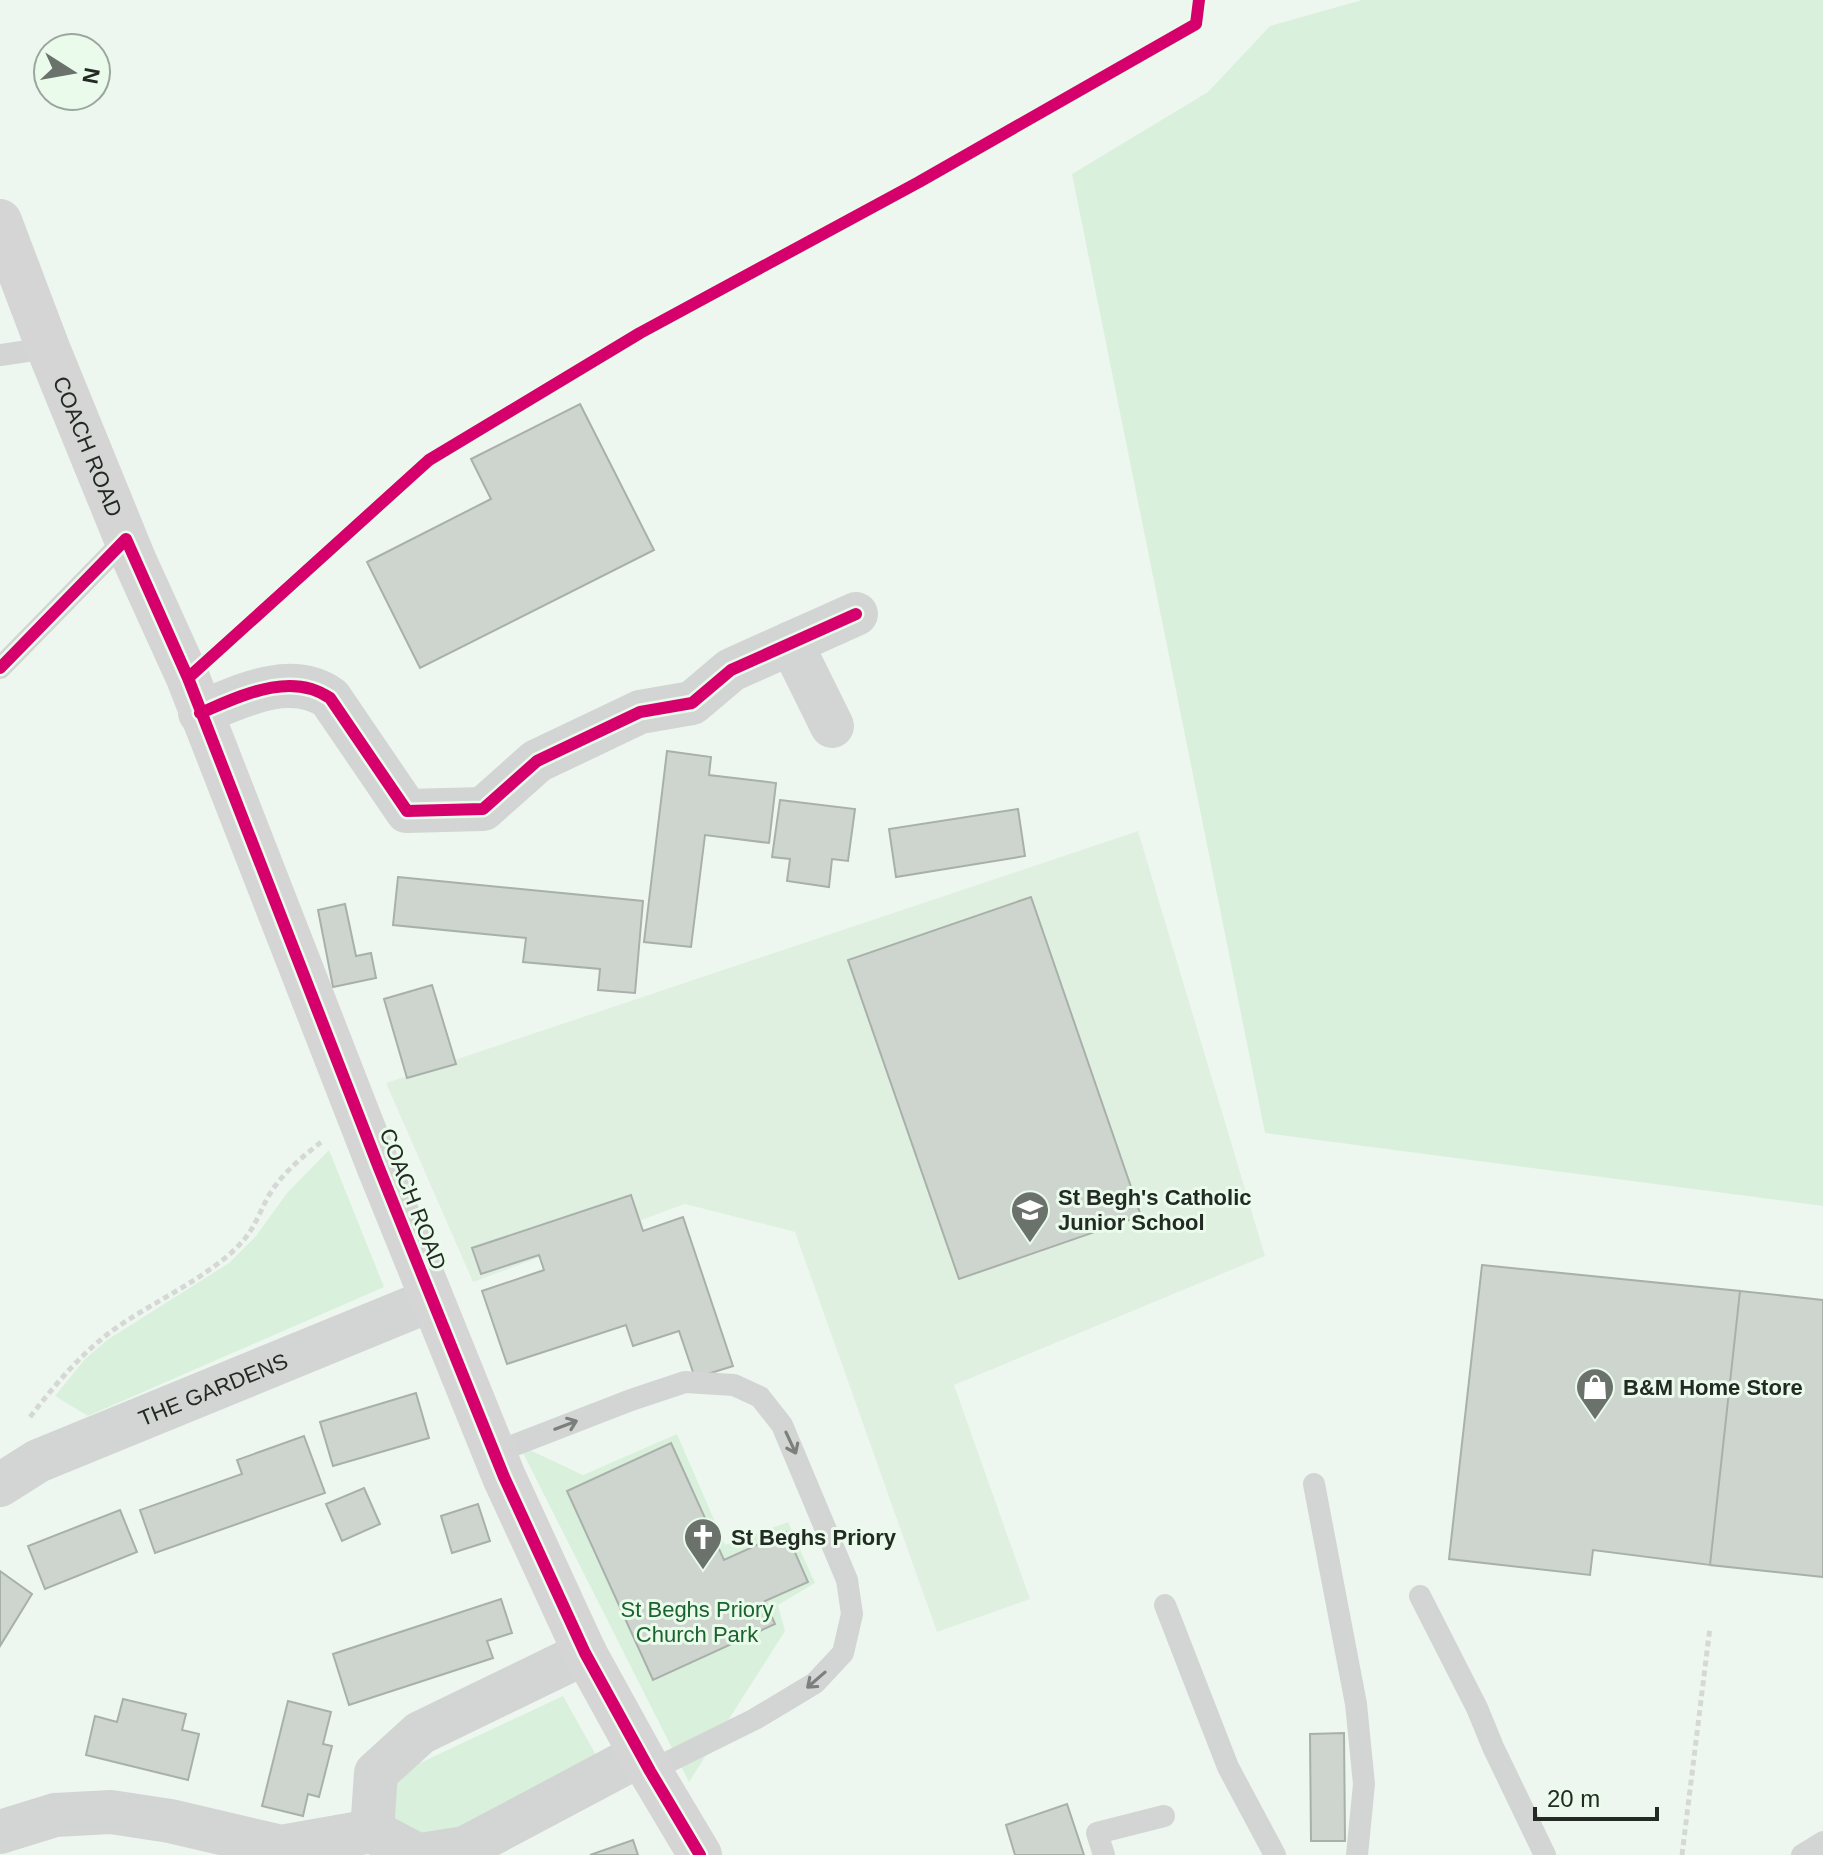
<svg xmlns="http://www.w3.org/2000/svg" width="1823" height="1855" font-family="Arial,sans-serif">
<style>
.built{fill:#dff0e1}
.green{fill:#d9f1dc}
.building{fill:#ced5cf;stroke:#a9b0aa;stroke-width:2}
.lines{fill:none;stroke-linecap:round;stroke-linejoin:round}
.path{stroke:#d6d8d6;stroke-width:5;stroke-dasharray:6 4;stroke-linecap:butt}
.lane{stroke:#d3d5d4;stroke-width:22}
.street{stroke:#d3d5d4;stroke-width:44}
.secondary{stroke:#d5d5d5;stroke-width:44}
.cycleway-casing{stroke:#eafbec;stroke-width:17}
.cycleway{stroke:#d6006c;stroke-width:12}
.oneway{stroke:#7b807c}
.labels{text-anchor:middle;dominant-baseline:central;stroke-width:6;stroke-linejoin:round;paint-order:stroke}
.street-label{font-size:22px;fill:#232a24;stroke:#eafbec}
.poi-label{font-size:22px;font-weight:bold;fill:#232a24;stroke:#eafbec;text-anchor:start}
.park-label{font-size:22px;fill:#1a622e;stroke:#eafbec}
</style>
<rect width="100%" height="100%" fill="#eef7ef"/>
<path class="built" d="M1138,831L1265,1256L954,1385L1030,1599L937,1632L795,1232L685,1204L473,1282L386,1083Z"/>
<path class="green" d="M1362,0H1823V1206L1265,1133L1072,174L1208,92L1270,26Z
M329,1150L384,1287L88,1416L55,1396L85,1359L107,1340L229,1263L256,1236L287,1193Z
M677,1434L725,1545L788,1522L815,1583L778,1605L785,1631L689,1782L519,1445L583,1475Z
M563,1696L596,1755L438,1838L404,1836L386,1821L388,1793L409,1768Z"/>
<path class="building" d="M580,404L654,550L420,668L367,562L491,499L471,459Z
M667,751L711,757L709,775L776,783L769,843L705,835L691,947L644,942Z
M780,800L855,809L848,861L832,859L829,887L787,881L790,859L772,857Z
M1018,809L1025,856L896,877L889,829Z
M398,877L643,901L635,993L598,990L600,969L523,962L526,938L393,925Z
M1031,897L1141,1216L959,1279L848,960Z
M345,904L356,956L371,953L376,978L333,987L318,910Z
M432,985L456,1064L407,1078L384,999Z
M631,1195L643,1231L683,1217L733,1366L695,1378L679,1331L633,1346L626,1325L507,1364L482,1291L544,1270L539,1255L481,1274L472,1248Z
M1482,1265L1740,1291L1710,1565L1593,1550L1590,1575L1449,1559Z
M1740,1291L1823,1300V1577L1710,1565Z
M416,1393L429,1438L333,1466L320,1422Z
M304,1436L325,1493L155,1553L140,1510L242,1474L237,1460Z
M671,1443L724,1560L786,1532L808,1582L765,1601L775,1624L653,1680L567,1491Z
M364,1488L380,1524L342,1541L326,1504Z
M478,1504L490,1541L452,1553L441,1516Z
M120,1510L137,1552L45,1589L28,1546Z
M0,1571L32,1594L0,1646Z
M501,1599L512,1633L487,1641L493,1658L349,1705L333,1654Z
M123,1699L186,1714L182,1730L199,1734L188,1780L86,1755L95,1716L117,1722Z
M288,1701L331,1712L323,1744L332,1746L319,1797L308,1794L303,1816L262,1806Z
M1344,1733L1345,1841H1311L1310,1734Z
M1067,1804L1084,1855H1015L1006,1825Z
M633,1840L638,1855H590Z"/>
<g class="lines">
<path class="path" d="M30,1417C54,1386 78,1357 109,1333C148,1304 195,1285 232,1252C254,1232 255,1221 268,1197C280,1175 304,1155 324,1140
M1682,1855L1710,1627"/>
<path class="lane" d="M0,355L48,348
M0,668L126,539
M494,1453L631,1400L685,1382L734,1385L760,1397L782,1425L847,1580L852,1614L843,1653L815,1683L755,1719L650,1771
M1314,1484L1356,1704L1364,1784L1357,1855
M1420,1596L1477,1708L1493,1747L1545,1855
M1165,1605L1228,1767L1275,1855
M1104,1855L1097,1833L1164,1816
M1802,1855L1823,1842"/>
<g class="street">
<path d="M791,643L832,726"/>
<path d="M200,713C239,697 290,670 330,698L407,811L483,809L537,761L640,712L692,703L731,670L856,614"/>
<path id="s1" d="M0,1485L38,1461L431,1300"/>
<path d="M372,1831L376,1773L420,1733L585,1653"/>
<path d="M0,1832L55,1815L111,1812L170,1821L281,1847L372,1831L417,1855"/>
<path d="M420,1855L465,1848L640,1755"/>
</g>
<path class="secondary" id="s2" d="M0,221L48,348L134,559L188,678L379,1168L504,1477L585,1653L650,1771L700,1855"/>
<g class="cycleway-casing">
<path id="cycleway" d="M0,668L126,539L188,678L379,1168L504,1477L585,1653L650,1771L700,1855
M188,678L429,460L640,333L919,182L1196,24L1199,0
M200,713C239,697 290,670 330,698L407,811L483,809L537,761L640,712L692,703L731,670L856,614"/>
</g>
<use href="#cycleway" class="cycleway"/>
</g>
<defs><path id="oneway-shaft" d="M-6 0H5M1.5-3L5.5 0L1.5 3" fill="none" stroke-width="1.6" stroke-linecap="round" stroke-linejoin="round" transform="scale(2)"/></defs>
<g class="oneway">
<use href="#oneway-shaft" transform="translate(566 1425) rotate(-21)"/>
<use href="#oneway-shaft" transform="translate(791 1443) rotate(65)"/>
<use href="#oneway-shaft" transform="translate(816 1680) rotate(139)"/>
</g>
<defs>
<g id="school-pin" transform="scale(2)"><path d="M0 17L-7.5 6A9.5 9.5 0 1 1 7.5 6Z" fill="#6a726b" stroke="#eafbec"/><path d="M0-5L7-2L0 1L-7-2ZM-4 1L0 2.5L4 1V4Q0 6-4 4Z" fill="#fff"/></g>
<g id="shop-pin" transform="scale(2)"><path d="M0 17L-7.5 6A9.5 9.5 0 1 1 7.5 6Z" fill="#6a726b" stroke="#eafbec"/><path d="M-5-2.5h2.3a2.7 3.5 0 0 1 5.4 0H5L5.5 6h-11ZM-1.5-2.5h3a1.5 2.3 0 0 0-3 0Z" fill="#fff"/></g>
<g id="church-pin" transform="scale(2)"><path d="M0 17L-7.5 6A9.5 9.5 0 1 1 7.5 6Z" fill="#6a726b" stroke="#eafbec"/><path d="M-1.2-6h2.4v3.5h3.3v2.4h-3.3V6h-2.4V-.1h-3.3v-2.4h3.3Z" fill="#fff"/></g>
</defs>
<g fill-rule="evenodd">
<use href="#school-pin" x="1030" y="1210"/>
<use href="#shop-pin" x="1595" y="1387"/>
<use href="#church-pin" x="703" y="1537"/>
</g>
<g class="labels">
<g class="street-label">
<text stroke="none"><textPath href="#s2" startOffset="242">COACH ROAD</textPath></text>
<text transform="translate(413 1199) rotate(69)">COACH ROAD</text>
<text stroke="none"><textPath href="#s1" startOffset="234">THE GARDENS</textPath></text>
</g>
<g class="poi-label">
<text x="1058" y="1197">St Begh's Catholic<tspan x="1058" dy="25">Junior School</tspan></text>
<text x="1623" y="1387">B&amp;M Home Store</text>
<text x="731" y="1537">St Beghs Priory</text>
</g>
<g class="park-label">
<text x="697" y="1609">St Beghs Priory<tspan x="697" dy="25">Church Park</tspan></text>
</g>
</g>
<g transform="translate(72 72) rotate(101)"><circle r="38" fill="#eafbec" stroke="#9aa79c" stroke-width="2"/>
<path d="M0-6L14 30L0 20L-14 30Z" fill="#6a726b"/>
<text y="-12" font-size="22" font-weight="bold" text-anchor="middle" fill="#232a24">N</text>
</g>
<path d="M1535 1807v12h122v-12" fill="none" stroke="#232a24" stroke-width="4"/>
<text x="1547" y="1807" font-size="24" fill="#232a24" stroke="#eafbec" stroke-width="6" paint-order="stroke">20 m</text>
</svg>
